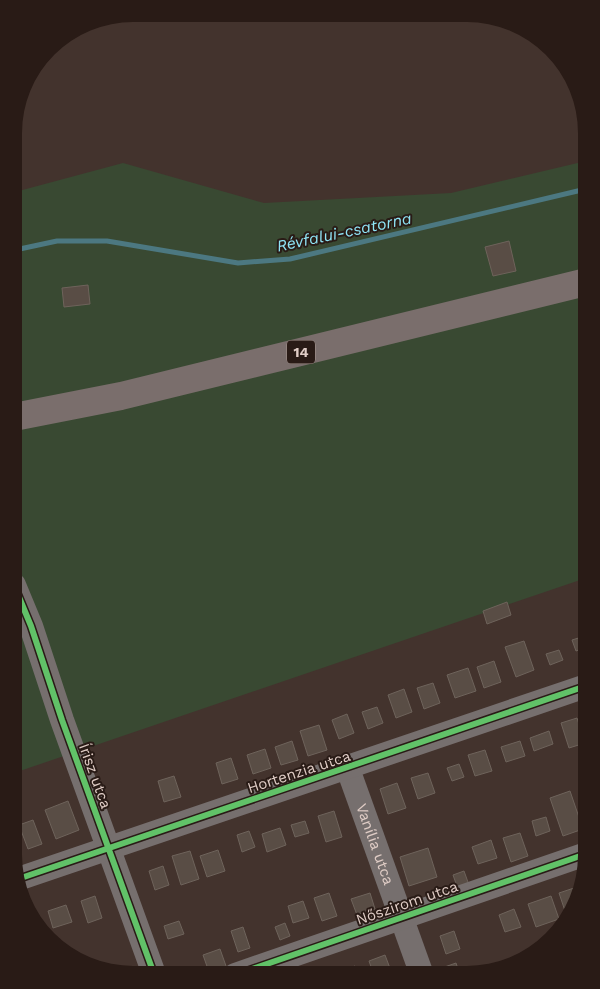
<svg xmlns="http://www.w3.org/2000/svg" width="600" height="989" font-family="'Work Sans',sans-serif">
<style>
.green{fill:#394932}
.lines{fill:none;stroke-linecap:round;stroke-linejoin:round}
.stream{stroke:#4c7881;stroke-width:5}
.building{fill:#594d45;stroke:#6e635b}
.minor{stroke:#766f6e;stroke-width:24}
.major{stroke:#7a6e6c;stroke-width:28}
.cycleway-casing{stroke:#291b16;stroke-width:9}
.cycleway{stroke:#61c268;stroke-width:6}
.labels{text-anchor:middle;dominant-baseline:central;stroke-width:4;stroke-linejoin:round;paint-order:stroke}
.shield{fill:#291b16;stroke:#a99891;stroke-width:1}
.shield-label{font-size:14px;font-weight:bold;fill:#e0cdc6}
.street-label{font-size:15px;fill:#e0cdc6;stroke:#291b16}
.water-label{font-size:16px;font-style:italic;fill:#8fe4f6;stroke:#291b16}
</style>
<rect width="100%" height="100%" fill="#43332d"/>
<path class="green" d="M586,161V578L14,773L15,192L123,163L264,203L451,193Z"/>
<g class="lines">
<path class="stream" d="M15,250L57,241H107L238,263L290,259L586,189"/>
</g>
<path class="building" d="M509,241L516,271L493,276L485,247Z
M88,285L90,304L64,307L62,288Z
M507,602L511,615L487,624L483,611Z
M585,636L586,647L576,651L572,640Z
M524,641L534,670L516,677L505,647Z
M559,650L563,660L550,665L546,654Z
M494,661L501,682L484,688L477,667Z
M468,668L476,691L455,698L447,675Z
M433,683L440,703L424,709L417,688Z
M404,689L412,712L396,718L388,695Z
M377,707L383,723L368,729L362,712Z
M347,714L354,733L339,739L332,720Z
M577,718L585,743L569,748L561,723Z
M319,725L327,750L308,756L300,731Z
M549,731L553,744L534,751L530,738Z
M292,741L298,760L281,765L275,747Z
M520,741L525,756L506,762L501,747Z
M265,749L271,768L253,774L247,755Z
M485,750L492,771L475,776L468,755Z
M231,758L238,779L222,784L216,763Z
M459,764L464,777L452,781L447,768Z
M428,773L435,793L418,799L411,778Z
M174,776L181,797L164,802L158,781Z
M397,783L406,808L388,814L380,789Z
M570,791L583,829L563,836L550,798Z
M68,801L79,830L56,839L45,810Z
M334,811L342,837L326,842L318,816Z
M546,817L550,831L536,836L532,821Z
M33,820L42,844L28,849L19,825Z
M305,821L309,833L295,837L291,825Z
M280,828L286,845L267,852L262,834Z
M249,831L255,847L242,852L237,835Z
M520,833L528,856L511,862L503,838Z
M491,840L497,858L478,864L472,847Z
M428,848L437,877L409,886L400,857Z
M218,850L225,871L207,877L200,856Z
M190,851L199,879L181,885L172,856Z
M163,866L169,885L155,890L149,871Z
M464,871L469,885L458,889L453,875Z
M574,888L575,892L566,914L559,893Z
M329,893L337,916L322,921L314,898Z
M370,893L375,909L357,915L351,899Z
M95,896L102,918L88,923L81,901Z
M551,896L559,919L536,927L528,904Z
M303,901L309,918L293,923L288,906Z
M66,905L72,922L53,928L48,911Z
M514,909L521,927L505,932L499,915Z
M179,921L184,934L168,939L164,926Z
M285,923L290,936L280,940L275,927Z
M243,927L250,948L238,952L231,931Z
M454,931L460,949L446,954L440,936Z
M220,949L226,966L209,972L203,955Z
M385,955L391,971L374,975L369,961Z
M456,963L460,975H438L436,970Z
M355,966L359,975H339L338,972Z"/>
<g class="lines">
<g class="minor">
<path d="M14,585L31,626L62,720L154,974"/>
<path id="s1" d="M348,769L422,975"/>
<path d="M18,879L586,686"/>
<path d="M235,975L586,854"/>
</g>
<path class="major" d="M14,417L121,396L586,282"/>
<g class="cycleway-casing">
<path id="cycleway" d="M14,585L31,626L62,720L154,974
M18,879L586,686
M235,975L586,854"/>
</g>
<use href="#cycleway" class="cycleway"/>
</g>
<g class="labels">
<rect class="shield" x="287" y="340.5" width="28" height="23" rx="4"/>
<g class="shield-label">
<text x="301" y="352">14</text>
</g>
<g class="street-label">
<text transform="translate(299 772) rotate(-18)">Hortenzia utca</text>
<text transform="translate(95 776) rotate(70)">Írisz utca</text>
<text stroke="none"><textPath href="#s1" startOffset="80">Vanília utca</textPath></text>
<text transform="translate(407 903) rotate(-19)">Nőszirom utca</text>
</g>
<g class="water-label">
<text transform="translate(344 232) rotate(-12)">Révfalui-csatorna</text>
</g>
</g>
<path d="M0 0H600V989H0ZM133 22H467A111 111 0 0 1 578 133V855A111 111 0 0 1 467 966H133A111 111 0 0 1 22 855V133A111 111 0 0 1 133 22Z" fill="#291b16" fill-rule="evenodd"/>
</svg>
